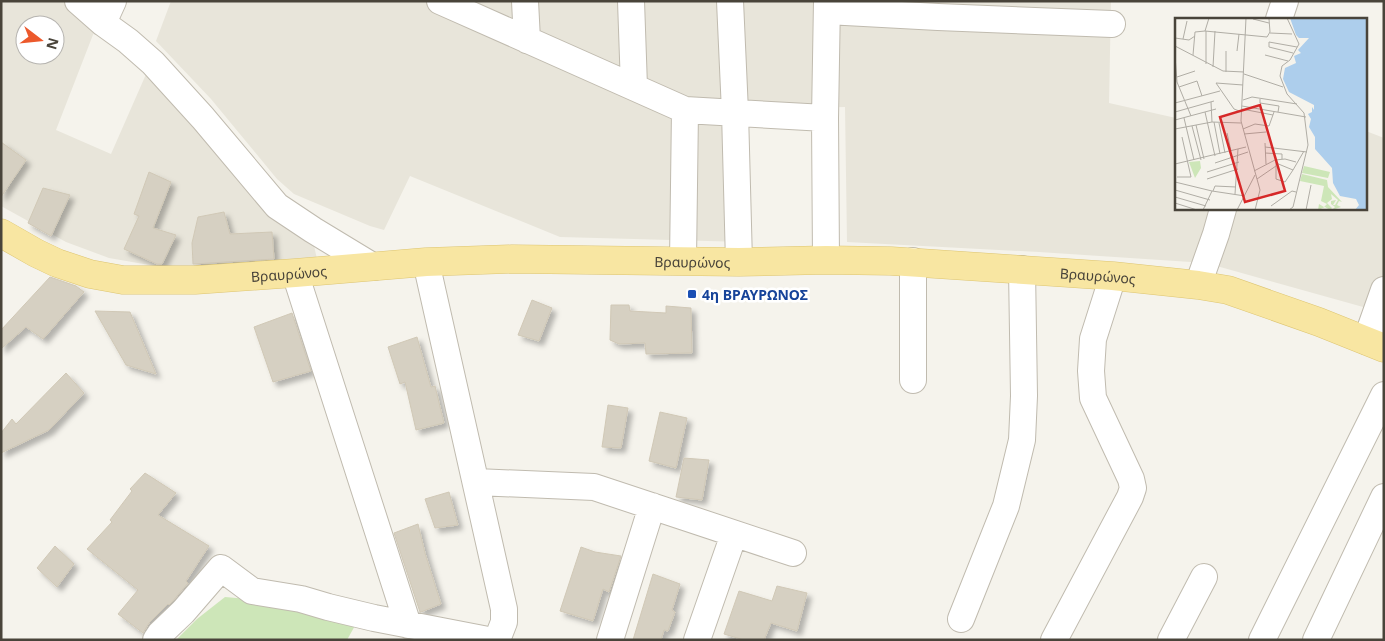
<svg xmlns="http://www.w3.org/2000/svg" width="1385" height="641" font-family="'Noto Sans',sans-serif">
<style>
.residential{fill:#e8e5da;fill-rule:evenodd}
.green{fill:#cde6b8}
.building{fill:#d6d0c2;stroke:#d0c8b6;filter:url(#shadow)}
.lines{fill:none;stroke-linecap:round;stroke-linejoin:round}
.minor-casing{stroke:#c0bbaf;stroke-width:28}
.major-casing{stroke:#ddc572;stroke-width:29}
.minor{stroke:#fff;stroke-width:26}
.major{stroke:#f8e6a2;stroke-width:28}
.transit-dot{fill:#1a4fb4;stroke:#fff;stroke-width:2}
.labels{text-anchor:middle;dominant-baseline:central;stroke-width:5;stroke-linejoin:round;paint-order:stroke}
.street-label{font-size:14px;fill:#49443a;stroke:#fff}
.transit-label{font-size:14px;font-weight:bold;fill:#164399;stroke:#fff;text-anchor:start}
.inset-road{fill:none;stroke:#b0ada5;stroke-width:1}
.view{fill:#d62828;fill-opacity:0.15;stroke:#d62828;stroke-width:2.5}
.inset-edge{fill:none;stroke:#49443a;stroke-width:2.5}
</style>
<defs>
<filter id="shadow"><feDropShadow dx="4.5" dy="4.5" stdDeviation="2.5" flood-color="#0004"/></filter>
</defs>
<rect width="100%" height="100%" fill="#f5f3ec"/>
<path class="residential" d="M1,1H66L96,27L56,130L111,154L147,72L309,223L317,259L216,271L161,267L109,258L66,242L1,206ZM25,25H55V55H25Z
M171,1H1111L1109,103L1176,118V209H1366V131L1384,138V302L1381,312L1206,263L1039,252L847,242L845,107L743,109L745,242L560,237L410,176L384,230L370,226L294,194L277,179L211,99L156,41Z"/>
<path class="green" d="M225,597L272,601L357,622L347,640H176L197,619Z"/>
<path class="building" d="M1,142L26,160L1,197Z
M149,172L171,182L153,228L176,235L162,264H157L124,249L139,216L134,214Z
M43,188L70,195L51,236L28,223Z
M224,212L230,234L272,232L274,259L193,264L192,243L198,217Z
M50,277L76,286L84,292L43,339L26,327L1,349V330Z
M532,300L552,308L539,341L518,335Z
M611,305H629L630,311L666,313V306L691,308L692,353L646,354L645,343L619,344L610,340Z
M95,311L130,312L156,374L126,365Z
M292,313L311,371L273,382L254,327Z
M417,337L431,387L435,386L444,423L416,430L405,382L400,384L388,347Z
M66,373L84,393L49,430L1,453V433L12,419L16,424Z
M608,405L628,408L621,448L602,447Z
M660,412L687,418L676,468L649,461Z
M684,458L709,460L702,500L676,497Z
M145,473L176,493L158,515L209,546L186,581L188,583L172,602L169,605L168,604L149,623L143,633L118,614L138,590L87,549L112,522L110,520L132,491L130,489Z
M449,492L458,525L435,528L425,499Z
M418,524L425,553L441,604L421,612H420L394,533Z
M55,546L74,564L57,587L37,568Z
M581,547L595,552L621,556L609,592L603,589L593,621L560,611Z
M653,574L680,584L672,610L675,612L668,631L664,630L661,640H633Z
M777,586L807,593L797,631L771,623L764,640H744L724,634L739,591L772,601Z"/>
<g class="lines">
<g class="minor-casing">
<path id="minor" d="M78,1L103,23L128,41L153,63L203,118L277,206L313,230L374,267
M440,1L685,110L825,118
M525,1L527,40
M631,1L634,87
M730,1L735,112L739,262
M827,11L938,17L1112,24
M1279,19L1285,1
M103,23L113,1
M826,260L825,118L827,1
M683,261L685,110
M426,262L504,609V622L497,640
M295,273L408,625
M1198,285L1216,234L1223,209
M1366,341L1384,290
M913,380V261
M476,482L594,487L793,553
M961,619L1006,506L1022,440L1024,396L1022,269
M156,640L160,634L183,612L221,568L252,591L301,599L328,607L374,618L488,640
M610,640L652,506
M697,640L734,534
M1054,640L1130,497L1133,488L1131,479L1093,398L1091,371L1093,339L1113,276
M1171,640L1204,577
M1262,640L1384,395
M1316,640L1384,497"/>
</g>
<g class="major-casing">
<g id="major">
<path id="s1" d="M1,233L36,253L57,263L90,274L123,280H195L295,273L426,262L512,259L739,262L826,260L891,261L1113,276L1198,285L1228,290L1319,322L1384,348"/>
</g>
</g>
<use href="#minor" class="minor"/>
<use href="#major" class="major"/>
</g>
<rect class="transit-dot" x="687" y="289" width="10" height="10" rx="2.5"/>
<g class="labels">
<g class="street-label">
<text stroke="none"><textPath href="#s1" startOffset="702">Βραυρώνος</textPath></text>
<text stroke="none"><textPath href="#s1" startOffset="298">Βραυρώνος</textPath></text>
<text stroke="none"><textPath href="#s1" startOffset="1108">Βραυρώνος</textPath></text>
</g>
<g class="transit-label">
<text x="702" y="294">4η ΒΡΑΥΡΩΝΟΣ</text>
</g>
</g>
<g transform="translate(1175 18)">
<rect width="192" height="192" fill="#f5f3ec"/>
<path d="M25,143L26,150L20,160L14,144ZM129,148L155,154L153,160L127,155ZM127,156L152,162L153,169L167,184L164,183L162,187L166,189L157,192L160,189L156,186V183L161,182L158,187H160L163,182L156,176L157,181L152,185L157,190L155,192L150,189L143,192L144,186L149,189L152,186L146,183L149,168L125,163Z" fill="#cde6b8"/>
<path d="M115,0H192V192H180L184,187L181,181L165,178L158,165L157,150L140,131V119L134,109L136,101L133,96L137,94V89L139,92V87L114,74L108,61L110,50L121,45L119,38L126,35L123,32L134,20H124L121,17Z" fill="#adceec"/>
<path class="inset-road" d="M34,0L30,13L92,19L95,14L94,1M71,0L66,103L85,172L80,192M112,0L124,26L115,42L107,48L105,58L112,76L129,95L133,127L118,189L114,192M78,1L94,5M31,13V46M95,15L117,16M0,20L14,22L20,18M8,21L12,3M0,28L48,53L69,54M62,33L64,16M118,35L94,29V24L122,29M18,37L20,14L30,13M90,37L113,43M0,38L2,64L16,98M38,49L40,13M51,54V33M69,56L108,69M2,59L20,53M4,69L22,63L27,78M85,81V85L104,88L103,94M68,82L77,79L122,86M36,84L37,104M0,85L45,73M67,88L131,99M67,91L98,97M0,94L39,83M30,94L40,138M67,94L59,91L41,65L68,67M9,100L19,142M0,102L41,91M39,104L45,136M44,105L50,135M21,107L29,141M17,108L26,142M0,111L37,104L66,105M68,111L80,106L94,108L99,94M52,115L56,133M69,116L91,114M90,125L91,146M90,129L132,134M90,135L107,136V141M101,142V161L110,164L118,152L101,145M40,145L73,134M0,146L71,129M118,152L129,133M79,153L100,142L110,141L121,144M32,154L64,144M2,159H16L7,119M32,161L63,151M82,161L101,148M0,164L37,173M0,172L35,182M38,173L40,168L61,169M60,176L63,131M0,179L31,188M0,185L22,192M96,188L117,173L121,174M28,192L37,173L70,178M62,192L80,157M131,192L136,167"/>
<path class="view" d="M85,87L110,173L70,184L45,99Z"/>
<rect width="192" height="192" class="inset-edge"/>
</g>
<rect width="1385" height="641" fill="none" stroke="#49443a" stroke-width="5"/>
<g transform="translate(40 40) rotate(106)"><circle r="24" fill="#ffffff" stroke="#b6b4b0"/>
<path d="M0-4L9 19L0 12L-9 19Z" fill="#ec592c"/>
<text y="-8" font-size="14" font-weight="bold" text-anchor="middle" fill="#49443a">N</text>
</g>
</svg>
